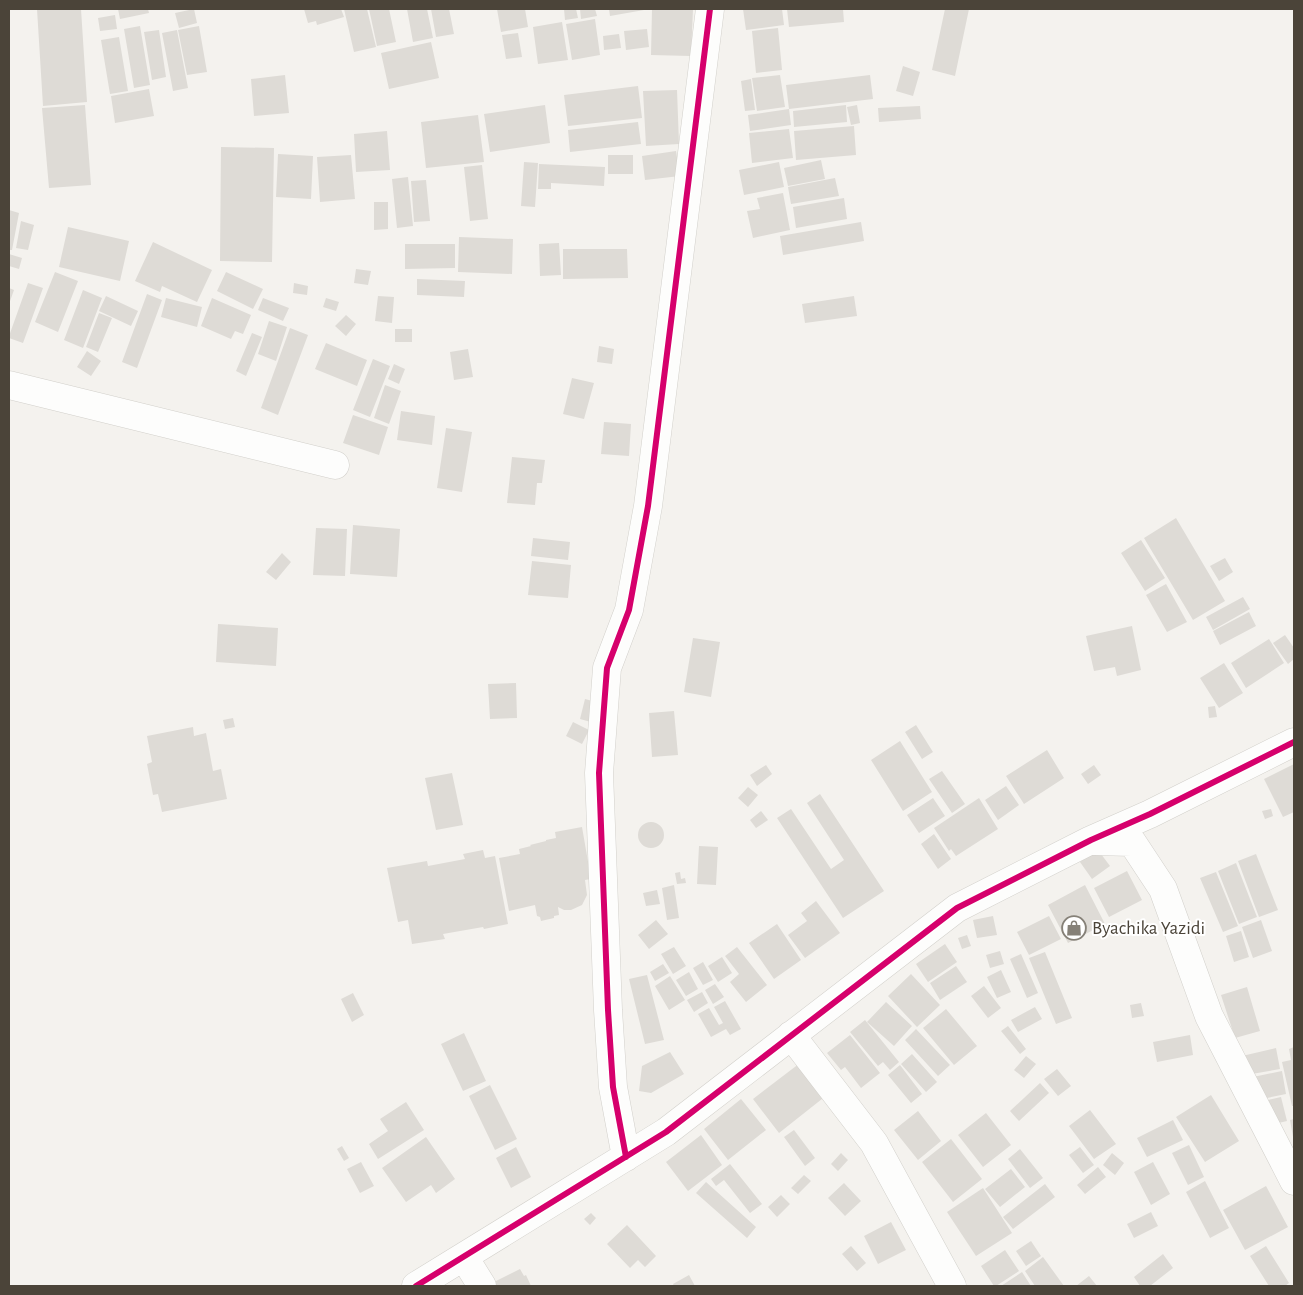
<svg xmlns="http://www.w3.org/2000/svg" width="1303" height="1295" font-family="'Alegreya Sans',sans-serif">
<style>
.building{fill:#dedbd6}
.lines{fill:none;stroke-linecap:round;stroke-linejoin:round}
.minor-casing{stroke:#d2d0cb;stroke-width:29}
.minor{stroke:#fdfdfc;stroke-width:28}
.cycleway-casing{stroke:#fff;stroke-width:9}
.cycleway{stroke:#d6006c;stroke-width:6}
.labels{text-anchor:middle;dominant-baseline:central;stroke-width:4;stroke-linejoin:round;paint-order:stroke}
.poi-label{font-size:19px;fill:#4b4439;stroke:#fff;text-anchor:start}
</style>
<rect width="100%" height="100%" fill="#f4f2ee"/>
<path class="building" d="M37,9H81L87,102L43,106Z
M118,9H148L149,13L120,19Z
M194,9L197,23L179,28L175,13Z
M304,9H341L344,17L317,25L316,21L308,23Z
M344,9H367L376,47L354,52Z
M369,9H389L396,42L377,46Z
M407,9H427L433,38L413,42Z
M431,9H449L454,34L436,37Z
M497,9H525L528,27L501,32Z
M564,9H576L578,18L565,20Z
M580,9H595L597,16L581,19Z
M609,9H644V10L610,16Z
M652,9H693L691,56L651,55Z
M743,9H782L784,25L746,30Z
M787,9H843L844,22L789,27Z
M945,9H969L955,76L932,70Z
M115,15L117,29L100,31L98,18Z
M595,19L600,55L572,60L566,24Z
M562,22L568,60L538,64L533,27Z
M140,26L150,85L134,88L124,29Z
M199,26L207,72L187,75L178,30Z
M778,28L782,70L756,73L752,31Z
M647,29L649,47L626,50L624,31Z
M159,30L166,77L152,80L144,32Z
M177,30L188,88L173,91L162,33Z
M518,33L522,57L506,59L502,35Z
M619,34L621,48L604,50L603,36Z
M119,37L128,91L110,94L101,40Z
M431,42L439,78L389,89L381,53Z
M903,66L920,72L913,96L896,91Z
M285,75L289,113L254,116L251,79Z
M780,75L785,107L757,111L752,78Z
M870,75L873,99L789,109L786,85Z
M751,79L755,110L745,111L741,81Z
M638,86L642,118L568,126L564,95Z
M149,89L154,116L115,123L111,96Z
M677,90L679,144L646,146L643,91Z
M85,105L91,185L49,188L42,108Z
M545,105L550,143L490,152L484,114Z
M846,105L847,122L794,127L793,111Z
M857,105L860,123L851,125L847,107Z
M920,106L921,119L879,122L878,108Z
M789,109L791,125L750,131L748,115Z
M478,115L484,162L426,168L421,122Z
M638,122L641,144L570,152L568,130Z
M854,126L856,155L796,160L794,131Z
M789,129L793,158L752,163L749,133Z
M387,131L390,170L356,172L354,134Z
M221,147L274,148L272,262L220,261Z
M676,151L680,176L645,180L642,156Z
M278,154L313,156L311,199L276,197Z
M351,155L355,199L320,202L317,157Z
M608,155H633V174H608Z
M821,160L825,179L788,186L784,168Z
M524,162L538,163L535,207L521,206Z
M779,162L784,187L744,195L739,170Z
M539,164L605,167L604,186L551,183V189H538Z
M482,165L488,219L470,221L464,167Z
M408,177L413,226L397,228L392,179Z
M835,178L839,196L791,204L788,187Z
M426,180L430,221L414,222L411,181Z
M783,193L790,230L753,238L747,211L760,209L757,198Z
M844,198L847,219L796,228L793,207Z
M374,202H388V229L374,230Z
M9,210L19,213L12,250H9Z
M21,221L34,225L28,250L16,248Z
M861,222L864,241L783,255L780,236Z
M68,227L129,241L120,281L59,267Z
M459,237L513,239L512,274L458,272Z
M153,242L212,270L197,302L162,286L160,292L135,281Z
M559,243L561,275L540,276L539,244Z
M405,244H455V268L405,269Z
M563,249H627L628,278L563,279Z
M9,254L22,258L19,269L9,266Z
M356,269L371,271L368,285L354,283Z
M55,272L78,281L58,332L35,322Z
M226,272L263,289L253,309L217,291Z
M417,279L465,281L464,297L417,295Z
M28,283L43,288L23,343L9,338V336Z
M294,283L308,286L307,295L293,293Z
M9,288L14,290L9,304Z
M83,290L102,298L83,348L64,340Z
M147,294L162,300L137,368L122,362Z
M106,296L138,311L131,326L99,311Z
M378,296L394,297L392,323L375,321Z
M854,296L857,316L805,323L802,304Z
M166,298L202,307L197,327L161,317Z
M212,298L251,315L243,334L235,331L231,339L201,326Z
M263,298L289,308L283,321L258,310Z
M326,298L339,302L336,311L323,307Z
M99,313L112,318L98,352L86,347Z
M346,315L356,324L346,336L335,326Z
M269,321L287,327L276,361L258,354Z
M290,328L308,335L278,415L261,408Z
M395,329H412V342H395Z
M252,333L262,337L246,376L236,371Z
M326,343L367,360L357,386L315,369Z
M599,346L614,349L612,364L597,362Z
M468,349L473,377L454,380L450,352Z
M87,351L101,361L91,376L77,367Z
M373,359L390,366L370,417L353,410Z
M394,364L405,369L399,384L388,379Z
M572,378L594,383L584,419L563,414Z
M385,385L401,391L389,424L374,418Z
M401,411L435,416L432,445L397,440Z
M353,415L388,427L379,455L343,443Z
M604,422L631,424L629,456L601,454Z
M446,428L472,432L462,492L437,488Z
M512,457L545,460L542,483H537L535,505L507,503Z
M1176,518L1225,601L1193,620L1144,538Z
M353,525L400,529L397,577L350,574Z
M316,528L347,529L345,576L313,575Z
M533,538L570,542L568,560L531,556Z
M1141,540L1165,578L1145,591L1121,553Z
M282,553L291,562L276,580L266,572Z
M1225,558L1233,572L1219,581L1210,566Z
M532,561L571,565L568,598L528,595Z
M1166,584L1187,622L1167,632L1146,595Z
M1243,597L1250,609L1213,630L1206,617Z
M1249,612L1256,626L1220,645L1213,631Z
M218,624L278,628L276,666L216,662Z
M1132,626L1141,670L1117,676L1115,667L1094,671L1086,636Z
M1285,635L1294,648V659L1288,664L1273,643Z
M693,638L720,642L711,697L684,692Z
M1269,639L1284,663L1246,688L1231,663Z
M1224,663L1243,693L1219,708L1200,678Z
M516,683L517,718L490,719L488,684Z
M585,699L604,704L598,724L580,719Z
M1215,706L1217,717L1209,718L1208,707Z
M674,711L678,755L652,757L649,713Z
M233,718L235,727L225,729L223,720Z
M573,722L589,730L582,744L566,736Z
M916,725L933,752L922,759L905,732Z
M193,727L194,736L206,733L213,771L221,769L227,799L162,812L158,794L153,795L147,764L152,762L147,736Z
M900,741L932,792L903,811L871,760Z
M1047,750L1064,778L1024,804L1006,776Z
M1294,764V812L1283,817L1264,779Z
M766,765L772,774L757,786L750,775Z
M1094,765L1101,775L1088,784L1081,774Z
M942,771L965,804L952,813L929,779Z
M452,773L463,825L436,830L425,778Z
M1006,786L1019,805L998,820L985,800Z
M748,787L758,795L748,807L738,798Z
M820,794L884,891L843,918L777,818L791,809L831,869L844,860L807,803Z
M933,798L945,816L919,833L907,815Z
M979,798L998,829L956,856L951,849L949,851L934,828Z
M1271,809L1273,816L1265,819L1262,811Z
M761,811L768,820L756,828L750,820Z
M638 835a13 13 0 1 1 26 0a13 13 0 1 1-26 0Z
M582,827L591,879L585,880L587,895L582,905L571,910H564L558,907L559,915L554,916V918L541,921L540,917L537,916L535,905L509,911L499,858L520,854L519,849L531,846L530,845L546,841V840L556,838L555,832Z
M934,834L951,859L938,869L921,844Z
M699,846L718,847L716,885L697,884Z
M483,850L485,858L495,856L508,924L484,929L483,927L443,934L445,939L412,944L408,920L398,922L387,868L427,861L428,866L465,859L463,854Z
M1098,850L1110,866L1092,879L1080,862Z
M1256,854L1278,910L1259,917L1238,861Z
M1236,863L1257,917L1239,924L1218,871Z
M1127,871L1142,900L1109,917L1094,888Z
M680,872L681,879L685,878L686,883L677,884L675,873Z
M1216,872L1238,926L1223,932L1200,878Z
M674,885L679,918L667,920L662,888Z
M1085,885L1105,924L1068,943L1048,905Z
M657,890L660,904L646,906L643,893Z
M816,901L840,933L805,958L788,935L807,921L801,913Z
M993,916L997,935L977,938L973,920Z
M1049,916L1061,939L1029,955L1017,932Z
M656,920L668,934L649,949L638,935Z
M1261,920L1272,951L1253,958L1242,927Z
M777,924L801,960L774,979L749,943Z
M1241,931L1249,957L1234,962L1226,936Z
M967,935L971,946L962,949L958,938Z
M945,944L957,962L928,982L916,964Z
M674,947L686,966L673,974L661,954Z
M737,947L767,985L746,1002L730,982L739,974L725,956Z
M1000,951L1004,964L990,968L986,955Z
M1045,952L1072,1018L1056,1024L1029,958Z
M1021,954L1038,993L1027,998L1010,959Z
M722,957L732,973L718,982L708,966Z
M703,962L713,980L703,985L693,968Z
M663,964L669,973L655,981L650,972Z
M956,966L967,982L940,1000L930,983Z
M1001,970L1011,992L997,998L987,977Z
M689,972L698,989L686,996L676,980Z
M911,974L940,1005L917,1027L888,996Z
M647,975L664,1040L645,1044L629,979Z
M670,976L685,1000L669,1010L655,986Z
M715,984L724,997L713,1004L705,990Z
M984,986L1001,1008L988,1018L971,996Z
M1247,987L1260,1031L1235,1038L1221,995Z
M702,992L708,1003L694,1012L687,1000Z
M353,993L364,1015L352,1022L341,999Z
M725,1001L741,1029L730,1035L726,1029L711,1037L698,1014L709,1008L719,1025L723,1023L714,1007Z
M886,1002L912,1026L894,1046L867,1022Z
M1141,1003L1144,1016L1132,1018L1130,1005Z
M1035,1007L1042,1019L1018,1032L1011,1020Z
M946,1009L977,1046L954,1065L923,1028Z
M865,1020L899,1062L890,1070L883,1062L878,1066L850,1032Z
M1008,1026L1026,1049L1020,1054L1001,1031Z
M916,1029L950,1065L938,1076L905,1040Z
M464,1033L486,1081L463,1091L441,1044Z
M850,1035L880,1073L861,1088L845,1067L841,1070L827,1053Z
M1190,1035L1193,1055L1157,1062L1153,1042Z
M1294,1047V1106H1292L1282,1062L1291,1060L1289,1049Z
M1276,1048L1280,1069L1246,1075L1242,1056Z
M670,1052L684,1074L651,1093L639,1091L642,1066Z
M912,1054L937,1082L926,1092L901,1064Z
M1026,1056L1036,1064L1024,1078L1014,1070Z
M804,1060L827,1095L779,1133L753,1099Z
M900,1065L922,1094L911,1103L888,1075Z
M1057,1069L1071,1086L1058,1096L1044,1079Z
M1282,1071L1286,1094L1257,1100L1253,1077Z
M1040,1083L1049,1093L1019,1121L1010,1111Z
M490,1085L517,1139L495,1150L469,1096Z
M1211,1095L1239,1141L1205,1162L1176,1117Z
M1281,1097L1287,1121L1270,1125L1264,1101Z
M741,1099L766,1130L728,1160L704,1129Z
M406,1102L424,1130L378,1159L369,1144L388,1131L380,1119Z
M1090,1110L1116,1144L1094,1159L1069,1126Z
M918,1111L941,1141L918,1160L894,1130Z
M986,1113L1011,1145L983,1167L958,1135Z
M1294,1119V1137H1293L1290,1120Z
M1173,1120L1183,1140L1147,1157L1137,1138Z
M794,1130L815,1158L805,1166L784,1137Z
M701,1135L722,1165L688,1191L666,1162Z
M426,1137L455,1179L436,1193L431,1185L406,1202L382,1168Z
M951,1139L982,1179L953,1202L922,1162Z
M1189,1145L1204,1177L1188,1185L1172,1153Z
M342,1146L349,1158L344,1161L337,1149Z
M516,1147L531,1177L511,1188L496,1158Z
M1080,1147L1094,1165L1083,1173L1069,1155Z
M1020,1149L1043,1178L1030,1188L1008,1159Z
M841,1153L848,1160L838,1171L831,1164Z
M1112,1153L1124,1163L1115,1175L1103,1165Z
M361,1162L374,1186L360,1193L347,1169Z
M1153,1162L1170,1194L1151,1205L1134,1172Z
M730,1164L762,1204L750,1213L724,1180L716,1186L711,1179Z
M1098,1167L1106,1177L1085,1194L1077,1185Z
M1011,1169L1025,1187L1000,1207L985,1189Z
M804,1175L811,1181L798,1194L791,1188Z
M1205,1181L1229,1228L1210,1238L1186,1192Z
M706,1182L756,1227L747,1238L696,1193Z
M844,1183L861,1201L845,1216L828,1198Z
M1045,1184L1055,1197L1013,1229L1003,1217Z
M1266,1186L1288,1227L1245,1250L1223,1210Z
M983,1188L1012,1233L976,1256L947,1212Z
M781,1195L790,1204L777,1217L768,1207Z
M1151,1212L1158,1226L1134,1238L1127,1224Z
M591,1213L596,1218L590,1225L584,1219Z
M891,1222L906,1250L878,1264L864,1236Z
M627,1225L656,1256L645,1267L638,1260L630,1268L607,1244Z
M1031,1241L1041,1256L1026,1266L1016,1251Z
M851,1246L866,1263L857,1271L842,1254Z
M1266,1246L1289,1283L1285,1286H1269L1250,1256Z
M1005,1250L1019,1271L996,1286H994L981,1266Z
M1163,1254L1173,1268L1150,1286H1140L1134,1277Z
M1043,1257L1064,1286H1035L1025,1271Z
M520,1269L524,1276L526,1275L531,1286H496L494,1282Z
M1022,1272L1031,1286H1001Z
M689,1275L695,1286H674L673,1284Z
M1089,1276L1097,1286H1076Z"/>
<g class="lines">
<g class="minor-casing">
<path id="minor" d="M9,385L335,465
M1095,841L1132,842L1163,889L1209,1016L1294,1181
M791,1035L874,1143L952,1286
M626,1157L613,1087L608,1010L599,773L607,668L629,610L648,506L710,9
M464,1257L482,1286
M416,1286L666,1132L957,908L1091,840L1150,814L1294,742"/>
</g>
<use href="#minor" class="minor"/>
<g class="cycleway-casing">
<path id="cycleway" d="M626,1157L613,1087L608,1010L599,773L607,668L629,610L648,506L710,9
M416,1286L666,1132L957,908L1091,840L1150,814L1294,742"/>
</g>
<use href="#cycleway" class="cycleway"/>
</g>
<defs>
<g id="shop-ring" transform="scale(1.25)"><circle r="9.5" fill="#fff" stroke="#868178" stroke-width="1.5"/><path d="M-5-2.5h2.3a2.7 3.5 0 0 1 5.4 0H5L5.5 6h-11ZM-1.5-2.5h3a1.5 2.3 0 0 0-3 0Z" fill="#868178"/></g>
</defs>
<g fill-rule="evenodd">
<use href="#shop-ring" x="1074" y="928"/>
</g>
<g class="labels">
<g class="poi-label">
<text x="1092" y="928">Byachika Yazidi</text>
</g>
</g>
<rect width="1303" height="1295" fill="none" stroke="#4b4439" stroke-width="20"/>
</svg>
